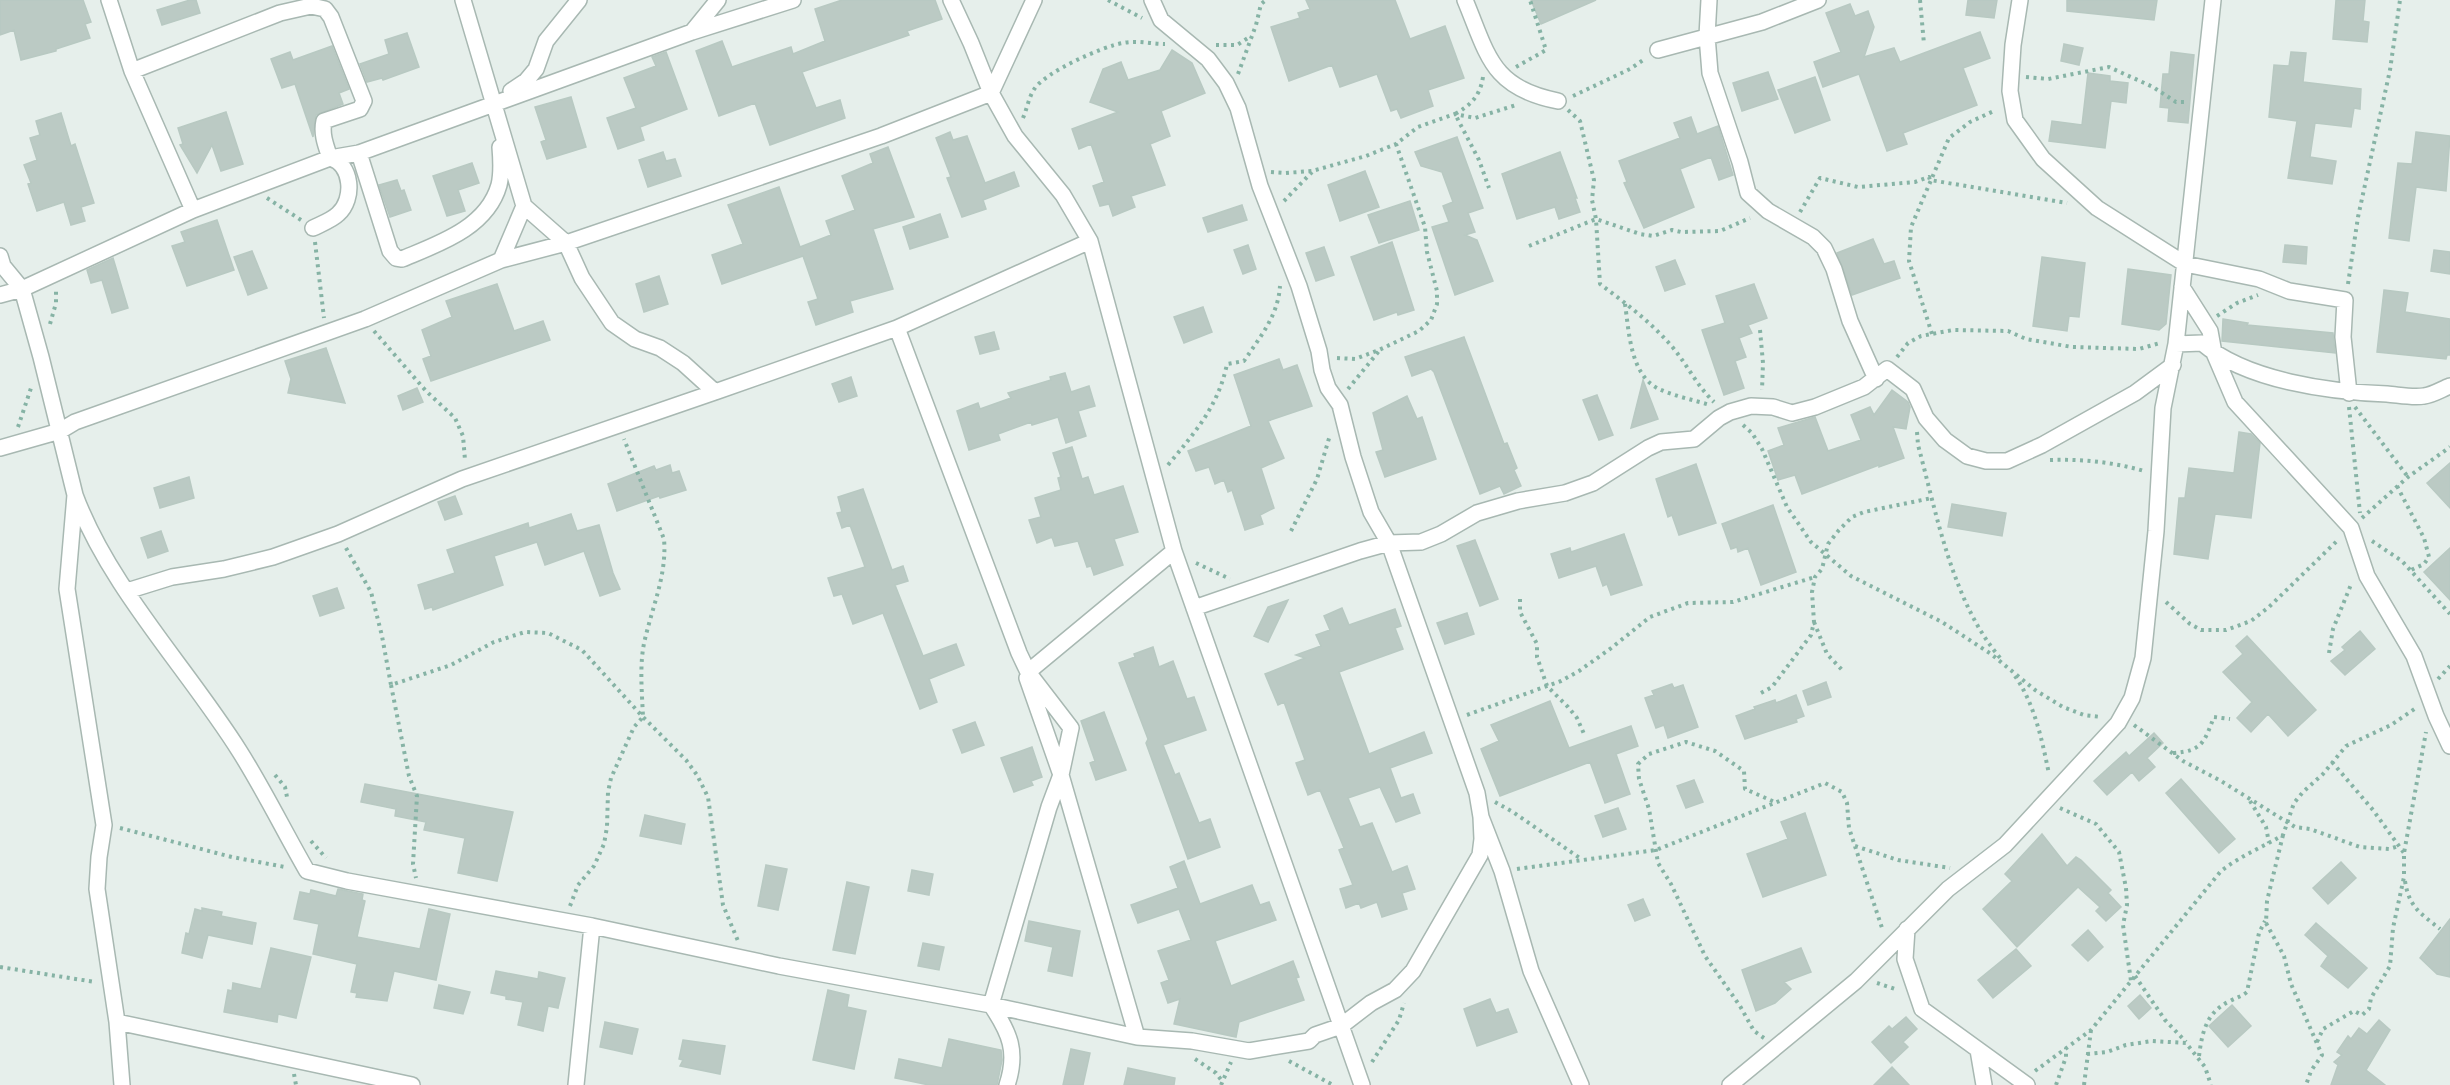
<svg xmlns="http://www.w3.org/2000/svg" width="2450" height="1085" font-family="'IBM Plex Sans',sans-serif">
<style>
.building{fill:#bbcac4;stroke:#b8c9c2;stroke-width:1.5}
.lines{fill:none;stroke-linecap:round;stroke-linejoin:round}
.minor-casing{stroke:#a8b8b2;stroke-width:18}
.path{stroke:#86b3a5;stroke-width:4;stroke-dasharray:3 4.5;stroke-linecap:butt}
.minor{stroke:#fff;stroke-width:15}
</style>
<rect width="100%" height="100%" fill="#e6efeb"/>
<path class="building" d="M0,0H83L91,22L85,24L90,38L56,49V51L21,60L14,30L0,35Z
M190,0H196L200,13L162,25L157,10Z
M842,0H935L942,19L907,31L909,35L802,72L816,108L840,100L845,118L770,145L755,103L719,116L696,51L722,41L732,67L791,47L793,54L825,41L815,9Z
M1306,0H1395L1410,39L1445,26L1464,78L1428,90L1433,106L1401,118L1397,109L1391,111L1377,74L1340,87L1332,65L1289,81L1271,27L1300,18L1298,13L1310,9Z
M1531,0H1596L1541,24Z
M1968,0H1997L1994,18L1966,15Z
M2067,0H2157L2154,20L2067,11Z
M2336,0H2365L2363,21L2369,22L2367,42L2333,39Z
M1850,4L1855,16L1868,11L1874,27L1864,57L1894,48L1900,62L1980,32L1990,58L1963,68L1977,105L1903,133L1907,144L1887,151L1859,74L1823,87L1814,62L1841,52L1826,13Z
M407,33L419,67L383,80L382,78L367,82L360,64L389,54L385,40Z
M2064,44L2083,48L2079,65L2061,61Z
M332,46L349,89L339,93L343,104L316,115L313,137L295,84L282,88L271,59L290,52L293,60Z
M1172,50L1192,63L1205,93L1161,111L1170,136L1150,144L1165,185L1131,196L1135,207L1113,216L1109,204L1100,206L1093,186L1104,182L1091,144L1079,149L1072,129L1118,112L1090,102L1103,69L1121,62L1128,80L1160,70Z
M666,52L687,109L640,127L644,140L618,149L607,118L636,108L624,78L656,66L652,57Z
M2171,52L2194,55L2188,123L2168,121L2169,108L2160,107L2163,74H2169Z
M2291,52L2306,53L2303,82L2361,89L2360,109L2354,108L2351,127L2315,123L2310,157L2336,161L2332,184L2288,178L2297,121L2269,117L2274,65L2289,66Z
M1768,72L1778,99L1742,111L1733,83Z
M2088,73L2110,76V81L2128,83L2126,103L2111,101L2105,148L2049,141L2052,121L2082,125Z
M1815,77L1830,120L1795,133L1778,90Z
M571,97L586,147L547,159L541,142L546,140L535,107Z
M226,112L243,164L221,171L212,145L197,173L180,145L183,144L178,128Z
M61,113L71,146L75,144L94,203L81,207L85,221L71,225L64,202L37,211L28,184L31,183L24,165L37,160L30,138L40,135L36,121Z
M1691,117L1697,134L1718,126L1733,175L1719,180L1711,157L1680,169L1694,207L1644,228L1624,183L1627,182L1619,161L1680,138L1674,123Z
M950,132L953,140L967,136L985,183L1014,172L1019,186L983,200L986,209L962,217L947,178L951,177L936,138Z
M2416,132L2450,136L2446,191L2416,187L2409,241L2389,238L2398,163L2412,164Z
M1457,137L1483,208L1468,213L1475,232L1465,235L1477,240L1493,281L1455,295L1432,227L1449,222L1443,206L1453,202L1442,172L1421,166L1415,152Z
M888,147L914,217L873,229L893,289L850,301L853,312L816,325L808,302L818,299L803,256L722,284L712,255L743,244L728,205L779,187L800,247L831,235L826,221L855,210L842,176L873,163L870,154Z
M663,152L666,161L675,159L681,176L648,187L639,160Z
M1560,152L1577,198H1575L1580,212L1559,219L1555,207L1517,219L1502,174Z
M472,163L479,183L458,190L465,211L447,216L433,176Z
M1365,171L1379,207L1340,221L1328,185Z
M397,180L401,191L404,190L411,210L390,217L379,185Z
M1410,201L1419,230L1379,243L1368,215Z
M1242,205L1247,220L1208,232L1203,218Z
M940,214L948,237L910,249L903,227Z
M217,220L234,270L187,286L172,246L185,242L181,232Z
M1873,239L1884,264L1894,261L1900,278L1852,295L1837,253Z
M1392,242L1414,310L1398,315L1397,312L1374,320L1351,257Z
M1248,245L1256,269L1243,274L1234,250Z
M2285,245L2307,247L2306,264L2283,262Z
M1324,247L1334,275L1316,281L1306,253Z
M2434,250L2450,252V274L2431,271Z
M252,251L267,288L248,295L234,257Z
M2042,257L2085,263L2079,317L2069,316L2067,331L2033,326Z
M113,258L128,308L112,313L102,280L91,283L87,270Z
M1675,260L1685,284L1665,291L1656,267Z
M2128,269L2171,275L2166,324L2159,330L2122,324Z
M659,276L668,304L644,312L636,284Z
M497,284L514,331L543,321L550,340L431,381L423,359L431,356L422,330L452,317L446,301Z
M1754,284L1767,318L1748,325L1752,333L1739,338L1746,357L1735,361L1744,388L1724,395L1702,330L1725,323L1716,296Z
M2384,290L2408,293L2405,312L2450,319V355H2447L2446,359L2377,352Z
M1203,307L1212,332L1184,343L1174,317Z
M2223,319L2248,323L2247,325L2333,333L2335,353L2222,341Z
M994,332L999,349L980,354L975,337Z
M1464,337L1504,444L1507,443L1517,468L1514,470L1521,486L1504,494L1500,486L1480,494L1434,372L1431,369L1412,376L1405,357Z
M326,348L345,403L288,393L291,379L285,361Z
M1279,359L1283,370L1297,365L1312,406L1268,421L1284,458L1261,468L1274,508L1260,515L1263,524L1245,530L1232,490L1228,492L1224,480L1215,484L1209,467L1196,471L1188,451L1251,426L1234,375Z
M1065,373L1071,392L1089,386L1095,406L1078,411L1086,436L1066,443L1058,417L1032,425L1031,422L998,434L1000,440L969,450L957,411L978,403L980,409L1011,398L1008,393L1051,380L1050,377Z
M851,377L857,396L839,402L832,384Z
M1643,380L1658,419L1631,428Z
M417,388L423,402L403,410L398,396Z
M1892,390L1908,402L1910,407L1906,429L1893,427L1904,458L1879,467V465L1802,494L1795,475L1778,480L1768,451L1784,445L1778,428L1815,417L1828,451L1861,440L1851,415L1870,407L1874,415Z
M1597,395L1613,435L1599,440L1583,400Z
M1407,396L1417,419L1422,417L1436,459L1385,477L1376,452L1383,450L1373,413Z
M2239,432L2251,434L2260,443L2251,518L2215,514L2208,559L2174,554L2179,498H2185L2189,468L2234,473Z
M1072,447L1082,479L1088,477L1094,495L1123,486L1138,532L1114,539L1123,565L1094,575L1091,566L1087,567L1078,541L1055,546L1052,537L1037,543L1029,520L1041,517L1035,498L1061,490L1058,478L1061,477L1053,453Z
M2450,463V508L2427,483Z
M1696,464L1716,523L1679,535L1672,515L1668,517L1656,479Z
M670,465L672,473L679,471L686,490L660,498L659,496L617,511L608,484L654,466L656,470Z
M189,477L194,498L160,508L154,488Z
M863,489L892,570L903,566L908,581L895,585L923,656L956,644L964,665L929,679L937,702L920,709L883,613L853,624L842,594L834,596L828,578L865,567L850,525L842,528L837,513L842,512L838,497Z
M455,496L462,514L445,520L438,502Z
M1952,504L2006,513L2002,536L1948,527Z
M1773,505L1796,572L1761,585L1748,548L1738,552L1737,547L1731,549L1722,524Z
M571,514L577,531L599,525L613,573L620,589L600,596L584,551L545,565L537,542L494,556L503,585L433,610L432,607L425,609L418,585L455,573L447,550L528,523L529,528Z
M161,531L168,551L148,558L141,538Z
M1624,534L1642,585L1611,595L1607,584L1603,586L1596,566L1559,578L1551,554L1570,548L1571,552Z
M1475,540L1498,599L1480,606L1457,546Z
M2450,548V600L2424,572Z
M337,588L344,608L320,616L313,596Z
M1288,600L1268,642L1254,636L1268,607Z
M1342,608L1349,625L1395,609L1401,626L1395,628L1403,649L1339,672L1369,754L1424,732L1432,753L1390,768L1401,798L1413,794L1420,813L1396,822L1380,787L1348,798L1360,827L1372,823L1392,872L1407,866L1415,889L1402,893L1407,909L1382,917L1377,902L1361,908L1359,903L1346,908L1340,889L1353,885L1339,850L1344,848L1320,790L1308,795L1296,763L1305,760L1284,702L1278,705L1265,674L1305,658L1296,655L1321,646L1316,635L1330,630L1324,616Z
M1467,613L1474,634L1445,644L1437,623Z
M2360,631L2375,649L2345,675L2331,661L2345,650L2342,647Z
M2247,636L2316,710L2288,736L2268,714L2251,732L2237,718L2252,702L2223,672L2243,654L2236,646Z
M1153,647L1159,667L1173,661L1187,699L1194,697L1206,730L1163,745L1175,775L1179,773L1199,823L1210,819L1220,847L1188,859L1146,743L1148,739L1119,663L1135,657L1134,654Z
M1826,682L1831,697L1808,705L1803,691Z
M1672,684L1674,688L1683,685L1698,727L1668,738L1664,725L1656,728L1645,698L1654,695L1652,691Z
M1796,695L1804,716L1796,719L1797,722L1745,739L1736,716L1755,709L1754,707L1775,700L1776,703Z
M1550,701L1569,748L1631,726L1638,746L1616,754L1630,794L1605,803L1590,762L1500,796L1481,749L1499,741L1491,725Z
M1104,712L1126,770L1096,780L1090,763L1095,761L1081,721Z
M975,722L984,745L962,753L953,730Z
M2154,733L2163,743L2147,758L2155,767L2139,781L2132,772L2107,795L2094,781L2126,752L2129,756Z
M1032,747L1042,777L1031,781L1033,785L1014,792L1001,758Z
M2181,779L2235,839L2219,853L2166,793Z
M1694,780L1703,802L1686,808L1677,786Z
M365,784L513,812L497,881L458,873L465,838L424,830L426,822L395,816L396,809L361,802Z
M1618,808L1626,829L1603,837L1595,816Z
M1805,813L1826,875L1763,897L1747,854L1788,839L1781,822Z
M645,815L685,824L681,844L640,836Z
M2042,834L2067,866L2076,857L2081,860L2111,890L2108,893L2121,907L2106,921L2096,911L2100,907L2078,887L2017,947L1983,909L2012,881L2005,874Z
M1184,861L1200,904L1252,885L1260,905L1269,902L1276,920L1215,941L1231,986L1293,961L1299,977L1296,978L1304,1000L1239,1022L1236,1037L1174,1024L1180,999L1168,1003L1161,983L1169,980L1158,951L1191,940L1179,909L1138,923L1131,905L1178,888L1170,867Z
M2341,862L2356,878L2328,904L2313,888Z
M766,865L787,869L778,910L758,906Z
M912,870L933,874L929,895L908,891Z
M847,882L869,887L855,954L833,950Z
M338,889L363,894L362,900L365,901L357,937L420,949L429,909L450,914L436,980L394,971L387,1001L356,997L357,993L351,992L357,964L313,954L319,924L294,919L300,892L310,894L311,890L336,896Z
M1643,899L1650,915L1635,921L1628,905Z
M202,908L222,912L221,916L256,923L252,944L208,935L202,958L182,953L186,933L189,934L195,909L202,911Z
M2450,919V977L2437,974L2420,958Z
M1029,921L1080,931L1072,976L1048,971L1053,947L1025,941Z
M2316,923L2367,968L2348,988L2321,966L2328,956L2305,935Z
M2088,930L2103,947L2088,961L2072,945Z
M923,943L944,947L939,970L918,966Z
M271,948L311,957L296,1018L278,1014L277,1022L224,1012L228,990L232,991L233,983L261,989Z
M1801,948L1811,972L1784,982L1791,989L1775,1003L1756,1011L1742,970Z
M2016,949L2031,966L1993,998L1978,980Z
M496,971L538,979L539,972L565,978L558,1008L548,1006L543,1031L518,1025L523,1002L506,999V996L491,993Z
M439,985L470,992L463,1014L434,1008Z
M828,990L849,995L847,1007L866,1011L854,1069L813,1060Z
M2140,995L2151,1008L2139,1019L2128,1006Z
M1490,999L1496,1013L1508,1009L1517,1032L1477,1046L1464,1009Z
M2232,1005L2251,1026L2228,1047L2209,1026Z
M1906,1017L1917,1029L1903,1042L1908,1047L1891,1063L1872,1042L1889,1026L1892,1029Z
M2379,1020L2390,1030L2366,1070L2385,1085H2331L2338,1065L2334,1062L2342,1055L2337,1052L2348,1036L2351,1039L2359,1028L2367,1034Z
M605,1022L638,1029L632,1054L600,1047Z
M949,1039L1001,1050L1002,1060L997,1085H929L895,1078L899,1059L942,1068Z
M683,1040L725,1046L720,1074L680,1066L683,1060L679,1059Z
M1071,1049L1090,1053L1083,1085H1063Z
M1892,1067L1909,1085H1874Z
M1128,1068L1175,1078L1174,1085H1124Z"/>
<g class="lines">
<g class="minor-casing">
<path id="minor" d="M109,0L132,71L193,210
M463,0L524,206L566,243L582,278L612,323L635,339L660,348L683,363L715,392L897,328L1019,653L1028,672
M951,0L971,43L991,93L1015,136L1063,195L1090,241L1174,551L1362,1085
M1152,0L1161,20L1208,59L1226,83L1238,108L1260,186L1299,286L1319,351L1322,370L1328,388L1340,405L1353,457L1371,512L1389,543L1477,793L1481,817L1502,871L1531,971L1581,1085
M1465,0C1488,55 1491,88 1558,101
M1709,0L1707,36L1710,73L1740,162L1748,193L1768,211L1813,237L1824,248L1834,269L1850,321L1876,379
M2020,0L2013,45L2010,91L2015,120L2043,159L2097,208L2185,264L2259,279L2289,291L2345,300L2343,337L2349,393
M692,32L718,0
M1658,50L1762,22L1818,0
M132,71L280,13L311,6L325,9L331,17L364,101L360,109L324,121C321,134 326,146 330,158C352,164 355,199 338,214C332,220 321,224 313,228
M511,91L526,81L536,69L546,41L579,0
M359,153L390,251L396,258L402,259C438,244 487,228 499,185C502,173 501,159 500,147
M0,256L3,266L22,289L41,357L75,495
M501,260L566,243L881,136L991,93L1034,0
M2182,287L2210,331L2214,353L2235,402L2351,528L2367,576L2414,656L2436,716L2450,746
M0,295L22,289L193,210L330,158L359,153L692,32L793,0
M897,328L1090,241
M2176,344L2202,343C2247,381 2330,392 2387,394C2399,395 2413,398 2424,396C2433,395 2442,389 2450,386
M0,448L60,431L75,422L365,319L501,260L524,206
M127,591L172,577L224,569L273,557L338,534L462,479L715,392
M1194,608L1360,551L1389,543L1421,542L1441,534L1477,513L1518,501L1565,493L1593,483L1648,448L1661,442L1694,439L1719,418L1730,412L1751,406L1773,407L1792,413L1815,407L1864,387L1887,369L1913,389L1926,418L1945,440L1967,456L1986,461H2007L2042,445L2135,393L2173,365
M1027,678L1061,775L1137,1037
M1907,929L1905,959L1922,1009L2027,1085
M117,1022L122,1085
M1978,1050L1984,1085
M412,1085L117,1022L97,889L99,857L104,825L67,589L75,495C109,587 188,669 240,752C264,790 284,831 307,871L347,881L592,926L779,966L991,1005L1137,1037L1192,1041L1249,1051L1309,1041L1315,1035L1341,1026L1371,1003L1395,990L1413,971L1480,855L1482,839L1481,817
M576,1085L592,926
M1007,1085C1018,1052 1010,1033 991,1005L1049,807L1061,775L1071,728L1028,672L1174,551
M1730,1085L1856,981L1948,889L2005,845L2118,723L2132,698L2143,658L2156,531L2163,408L2176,344L2213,0"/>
</g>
<path class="path" d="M1108,0L1142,18
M1920,0L1924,44
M1216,45H1237L1248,38
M1516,67L1546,50L1530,0
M1238,74L1256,25L1261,4L1266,0
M1483,77C1480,96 1471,105 1455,114L1479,160L1489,188
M2026,77L2048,79L2109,67L2153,87L2176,102H2185
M1573,96L1630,69L1646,58
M1568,110L1580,121L1594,180L1592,200L1596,219L1600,284C1624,302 1648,320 1668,342C1685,360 1695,384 1714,402
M1023,118C1027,109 1029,96 1035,88C1046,72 1103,46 1123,43C1137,40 1151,44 1165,44
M1271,172L1285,173L1312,171L1366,156L1396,144L1418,127L1455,114L1475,118L1516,105
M267,198L301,220
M1284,201L1312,172
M1800,212L1820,178L1858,187L1915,182L1929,177L1930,180L2067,203
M315,242L324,318
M1529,246L1596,219L1640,234L1653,236L1672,230L1681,232L1720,231L1750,218
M2348,284L2358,217L2390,70L2400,0
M1625,304C1629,331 1630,373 1657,388C1673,396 1694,400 1710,405
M2217,316L2237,303L2258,295
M50,324L56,303V290
M1760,330L1763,363L1762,390
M374,331L426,391L455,418L463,436L465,460
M1932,334L1909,261L1911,227L1949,138L1970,122L1996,110
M1897,357L1908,343L1921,336L1953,330L2008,331L2026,339L2072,347L2139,349L2160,343
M1337,358L1355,359L1379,350L1419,331L1431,320L1437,304V291L1427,252L1425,227L1396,144
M1348,389L1379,351
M2349,407L2360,513
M2355,407L2408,477
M1743,425L1752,433L1762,449L1787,507L1811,542L1851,576L1942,622L1991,654L2035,690L2063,707L2084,715L2101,717
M18,427L31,388
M1917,432L1918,445C1937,515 1953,606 2003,661
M2050,460C2082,459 2113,462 2144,471
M1168,465C1195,432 1218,407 1227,364L1244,361C1260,337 1278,316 1280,286
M2397,486L2424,538L2429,557L2424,564L2411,570
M2362,518L2408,477L2450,447
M1291,531L1317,479L1330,435
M2372,541L2402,561L2450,614
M346,548L371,592L382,636L391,685L451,665L494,642L525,632L548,633L582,650L643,717L686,760L697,775L708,797L723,905L738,941
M1196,563L1230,579
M1520,599V612L1537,644V657L1547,686L1568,707L1577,718L1584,734
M2166,602L2190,624L2201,630H2226L2251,621L2269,607L2339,539
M1814,622L1827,654L1844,672
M2329,653L2333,629L2352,582
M2015,676C2035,705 2042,740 2049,774
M2438,679L2450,666
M391,685L409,776L417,796L413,864L416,878
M1761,693L1772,687L1811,635L1814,622L1812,592L1815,577L1822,569L1828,544L1839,530L1852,517L1864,512L1932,498
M1467,715L1561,681L1579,671L1610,649L1650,617L1688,603L1733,602L1815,577
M2134,725L2183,761L2221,781L2295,827L2310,829L2360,847L2389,849L2399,846
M2173,753C2203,751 2204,742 2214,717L2230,719
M2332,762L2373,810L2404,853
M275,775L285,787L287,797
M2250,801L2266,827L2269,843
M1495,802L1513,812L1581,859
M2060,808L2096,824L2119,852L2126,888L2127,905L2123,925L2131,981
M120,828L232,857L285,867
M2283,835L2267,901L2266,923L2284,956L2291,984L2322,1055L2311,1071L2306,1085
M311,841L326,858
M1855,846L1898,860L1950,868
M1517,869L1656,850L1825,783L1842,792L1847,803L1849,828L1883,931
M2405,881C2409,907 2420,913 2440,929
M570,906L578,885L594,866L604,844L607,827L608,792L611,778L634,727L643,717C642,692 639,663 645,639C653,605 667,574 664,539L624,439
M0,967L95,982
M2135,976L2165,1020L2186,1042
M1877,983L1898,990
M1764,1038L1754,1031L1740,1006L1705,956L1671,884L1658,863L1649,809L1639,779L1638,764L1649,754L1686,742L1715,751L1744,771L1745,789L1777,803
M2317,1042L2323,1029L2354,1011L2362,1015L2369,1009L2371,998L2390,966L2393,928L2404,877V853L2426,732
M2087,1054L2107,1052L2126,1045L2152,1041L2186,1043L2205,1067L2211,1085
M2199,1056C2202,1033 2206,1012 2230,1001C2237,997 2241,997 2247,992L2259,933L2265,921
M1195,1059L1216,1073L1222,1081
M1289,1061L1333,1085
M1372,1062L1399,1020L1404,1003
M2035,1071L2091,1030L2221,871C2240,856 2263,847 2283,835L2294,803L2303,792L2323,774L2346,746L2391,725L2416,708
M294,1074L296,1085
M1221,1085L1231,1062
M2056,1085L2066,1057V1048
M2084,1085L2091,1030"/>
<use href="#minor" class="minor"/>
</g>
</svg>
